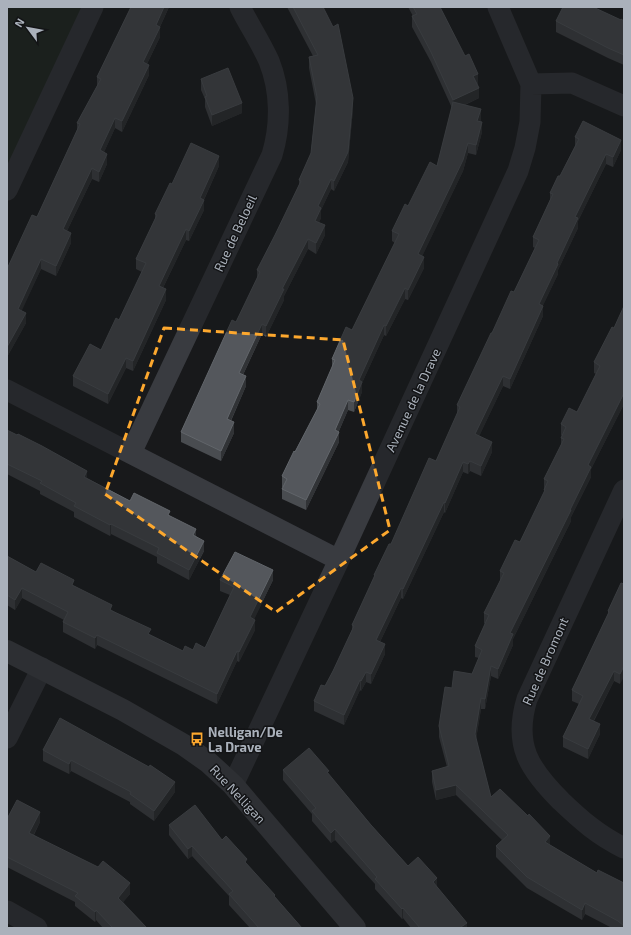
<svg xmlns="http://www.w3.org/2000/svg" width="631" height="935" font-family="'Exo 2',sans-serif">
<style>
.green{fill:#202921}
.lines{fill:none;stroke-linecap:round;stroke-linejoin:round}
.street{stroke:#393b40;stroke-width:21}
.secondary{stroke:#474a50;stroke-width:22}
.wall{fill:#494c50}
.shaded-wall{fill:#313336}
.building{fill:#54575c;stroke:#61656a}
.marked{fill:none;stroke:#fda82e;stroke-width:3;stroke-dasharray:8 5;stroke-linejoin:round}
.labels{text-anchor:middle;dominant-baseline:central;stroke-width:3;stroke-linejoin:round;paint-order:stroke}
.street-label{font-size:13px;fill:#aab1bb;stroke:#131416}
.poi-label{font-size:13px;font-weight:bold;fill:#aab1bb;stroke:#131416;text-anchor:start}
</style>
<rect width="100%" height="100%" fill="#18191b"/>
<path class="green" d="M7,7H93L7,190Z"/>
<g class="lines">
<path class="street" d="M531,84L572,83L624,106
M7,190L93,7
M7,390L339,560
M131,453L272,155C281,125 281,91 269,61C261,43 249,25 240,7
M624,490L527,699C513,745 529,769 561,801C582,821 598,835 624,848
M7,738L42,668
M233,785L339,560L518,171L525,148L530,122L531,84L498,7
M7,911L37,928"/>
<path class="secondary" d="M7,651L123,710L184,745L208,762L233,785L355,928"/>
</g>
<path class="wall" d="M131,7H169L160,27V37L147,64L149,75L122,132L115,128L104,152L107,164L99,182L92,179L67,231L71,243L56,276L41,269L21,311L26,323L7,357V269L37,217L77,130V123L97,86V77Z
M287,7H323L353,109L348,162L334,191L331,189L321,210V218L319,222L325,235L316,254L308,249L284,296V300L266,337L262,334L243,375L246,386L231,421L234,433L221,461L181,442V432L236,322L257,279V270L275,235L299,185V180L311,153L316,104L309,68V57L313,56Z
M408,7H440L478,84H477L479,98L465,105L481,119L480,122L482,132L476,155L468,153L463,171L422,256L424,268L408,300L405,299L386,336L384,335L362,383V392L354,412L348,410L339,431V442L306,510L282,499V489L283,487H282V476L317,410V402L332,368V359L352,330L395,243L392,241V231L408,206L437,166L452,108L431,62L412,27V16H413Z
M621,20L624,21V65L608,58L556,32V21Z
M201,79L242,113L212,126L205,107V99L201,90Z
M575,137L621,150L613,167L606,164L578,221V228L558,270V274L543,305V316L510,389L503,386L479,436L492,452L481,476L470,471L468,474L463,472L445,513L444,512L403,599L401,598L380,642L385,654L371,684L366,682L361,691L360,690L344,725L314,711V701L325,686L333,671L352,630V625L374,578V575L436,461L457,415V405L492,333L514,292L535,248L533,247V237L550,200V193L560,176L575,146Z
M219,166L204,200V210L189,241L186,240L163,288L166,300L133,371L126,368L108,404L73,386V376L101,350L119,320L142,272L136,269V259L155,219V214L172,184Z
M624,306V404L591,469V477L571,517V521L513,639V645L498,679L491,676L485,709H481L476,739L491,797L550,845L597,873L624,883V928H612L585,914L582,920L527,888L496,857V846L502,840L456,795L436,800L432,782V771L447,767L439,737V726L452,688L472,674L479,658L475,657V646L485,624L484,623V613L500,581V571L520,542L544,494V479L561,445V438L562,436L561,435V424L577,412L596,374L594,373V362L614,328Z
M7,430L87,478L130,501L170,516L196,536L204,551L189,580L157,563V557L111,534L110,536L74,517V512L40,494V491L7,474Z
M7,556L36,572L74,586L151,635L183,651L205,648L230,595L220,591V580H273L254,619L255,630L239,662L237,661L217,704L97,645L95,649L63,632V622L64,620L22,598L15,610L7,605Z
M621,583L620,684L614,681L594,721L600,734L588,759L563,747V737L579,704L572,701V690L608,614V611Z
M43,750L175,792L154,821L130,804V802L71,771L69,774L43,761Z
M283,770L329,775L371,825L408,866L437,887L467,928H411L403,918L402,919L375,889V884L335,840L331,843L312,821V814L283,780Z
M7,819L40,822L34,835L130,894L123,902L147,928H103L96,920L95,922L75,906V902L7,867Z
M169,825L222,840L247,865L302,928H250L229,905V896L192,856L188,859L169,835Z"/>
<path class="shaded-wall" d="M164,7H169L156,35V25Z
M160,27V37L143,72V62Z
M149,65V75L122,132V121Z
M478,74V84L473,86V76Z
M479,88V98L453,110V100Z
M353,98V109L348,162L334,191V181Z
M242,103V113L212,126V115Z
M481,109V119L477,131V121Z
M115,118V128L100,161V150Z
M482,122V132L476,155V145Z
M621,140V150L613,167V157Z
M468,143V153L463,171L418,265V254Z
M107,154V164L99,182V172Z
M606,154V164L578,221V228L558,270V274L539,314V304L557,263L575,217Z
M219,156V166L200,208V198Z
M92,168V179L63,239V229Z
M331,179V189L321,210V218L315,231V221L318,206Z
M204,200V210L189,241V231Z
M325,225V235L316,254V243Z
M186,229V240L159,296V286Z
M71,233V243L56,276V266Z
M308,239V249L284,296V300L266,337V326L282,289Z
M424,257V268L408,300V290Z
M41,259V269L18,319V309Z
M405,288V299L386,336V326Z
M166,289V300L133,371V361Z
M543,306V316L510,389V379Z
M26,313V323L7,357V347Z
M262,324V334L239,383V373Z
M384,325V335L362,383V392L354,412V402L359,380Z
M126,358V368L108,404V394Z
M246,376V386L227,429V419Z
M503,376V386L475,445V434Z
M624,393V404L591,469V477L571,517V521L513,639V645L498,679V669L510,633L570,510L588,465Z
M348,400V410L335,440V430Z
M234,422V433L221,461V451Z
M339,432V442L306,510V500Z
M492,442V452L481,476V466Z
M470,461V471L468,474V464Z
M463,462V472L445,513V503Z
M87,471V481L84,477Z
M444,502V512L403,599V589Z
M111,524V534L110,536V525Z
M196,529V539L193,535Z
M204,541V551L189,580V570Z
M273,570V580L250,628V617Z
M22,588V598L15,610V600Z
M401,588V598L376,650V640Z
M255,620V630L239,662V652Z
M97,635V645L95,649V638Z
M385,644V654L371,684V674Z
M237,651V661L217,704V694Z
M491,666V676L485,709V699Z
M624,666V677L620,684V674Z
M614,671V681L589,729V719Z
M366,672V682L361,691V681Z
M360,680V690L344,725V715Z
M481,698V709L475,745V734Z
M600,724V734L588,759V749Z
M71,760V771L69,774V764Z
M175,782V792L154,821V811Z
M456,785V795L436,800V790Z
M40,812V822L29,843V833Z
M335,829V840L331,843V833Z
M550,836V847L545,842Z
M192,846V856L188,859V849Z
M437,878V888L433,882Z
M130,883V894L118,908V898Z
M585,903V914L582,920V910Z
M403,908V918L402,919V909Z
M96,910V920L95,922V912Z
M467,923V928H461V927Z"/>
<path class="building" d="M131,7H164L156,25L160,27L143,62L149,65L122,121L115,118L100,150L107,154L99,172L92,168L63,229L71,233L56,266L41,259L18,309L26,313L7,347V269L32,215L37,217L80,124L77,123L101,79L97,77Z
M293,7H323L333,27L338,24L353,98L348,152L334,181L331,179L318,206L321,208L315,221L325,225L316,243L308,239L282,289H284L266,326L262,324L239,373L246,376L227,419L234,422L221,451L181,432L232,320L236,322L260,272L257,270L275,235L301,181L299,180L311,153L317,97L309,57L318,55Z
M413,7H440L465,56L469,54L478,74L473,76L479,88L453,100L431,52L412,16L417,14Z
M563,7H593L621,20V19L624,21V55L608,48L556,21Z
M228,68L242,103L212,115L205,97L207,96L201,79Z
M453,102L481,109L477,121L482,122L476,145L468,143L463,160L418,254L424,257L408,290L405,288L386,326L384,325L359,380L362,382L354,402L348,400L335,430L339,432L306,500L282,489L287,479L282,476L294,451L295,452L320,404L317,402L335,360L332,359L346,327L352,330L399,234L392,231L405,204L408,206L430,162L437,166Z
M583,121L621,140L613,157L606,154L575,217L578,218L557,263L558,264L539,304L543,306L510,379L503,376L475,434L492,442L481,466L470,461L468,464L463,462L445,503L444,502L403,589L401,588L376,640L385,644L371,674L366,672L361,681L360,680L344,715L314,701L321,685L325,686L333,671L354,626L352,625L375,575H374L389,544H391L429,458L436,461L460,407L457,405L491,333H492L511,291L514,292L539,240L533,237L553,194L550,193L558,176H560L579,139L575,137Z
M191,143L219,156L200,198L204,200L189,231L186,229L159,286L166,289L133,361L126,358L108,394L73,376L90,344L101,350L116,318L119,320L146,263L136,259L157,215L155,214L170,183L172,184Z
M624,306V393L588,465L591,467L570,510H571L510,633L513,634L498,669L491,666L485,699L481,698L475,734L491,797L500,789L528,816L529,814L550,836L545,842L597,873L598,870L624,883V926L618,921L585,903L582,910L527,877L496,846L508,835L456,785L436,790L432,771L449,766L439,726L445,687L452,688L454,671L472,674L482,650L475,646L489,615L484,613L504,573L500,571L515,540L520,542L545,490H544L548,481L544,479L564,439L561,438L566,427L561,424L569,408L577,412L600,366L594,362L612,327L614,328Z
M7,430L17,435L18,434L42,446L87,471L84,477L130,501L134,493L170,511L168,515L196,529L193,535L204,541L189,570L157,553L159,548L111,524L110,525L74,506L76,503L40,483L42,481L7,464Z
M235,552L273,570L250,617L255,620L239,652L237,651L217,694L97,635L95,638L63,622L68,612L22,588L15,600L7,595V556L36,572L41,563L74,580L72,585L112,605L110,610L151,629L148,634L183,651L185,646L193,650L196,643L205,648L234,587L220,580Z
M621,583L624,584V666L620,674L614,671L589,719L600,724L588,749L563,737L583,696L572,690L609,612L608,611Z
M60,718L149,767L150,765L175,782L154,811L130,794L131,792L71,760L69,764L43,750Z
M309,748L329,771L327,772L371,825L408,866L418,857L437,878L433,882L467,923L461,927L462,928H420L403,908L402,909L375,879L377,877L335,829L331,833L312,811L316,808L283,770Z
M17,800L40,812L29,833L98,867L103,861L130,883L118,898L147,928H113L96,910L95,912L75,896L78,893L7,857V819Z
M195,805L222,840L226,836L247,859L245,862L275,895L274,896L302,928H259L229,894L233,891L192,846L188,849L169,825Z"/>
<path d="M0 0H631V935H0ZM164,328L343,340L390,530L276,612L105,494Z" fill="#18191b" fill-opacity=".55" fill-rule="evenodd"/>
<path class="marked" d="M164,328L343,340L390,530L276,612L105,494Z"/>
<defs>
<g id="bus-bare" transform="scale(1.08)"><path d="M-5-6H5V4H4V6H2V4H-2V6H-4V4H-5ZM-3.5-4V0h7V-4ZM-3.5 1.2v1.5H-2V1.2ZM2 1.2v1.5H3.5V1.2Z" fill="#fda82e" stroke="#131416" stroke-width="2.5" paint-order="stroke"/></g>
</defs>
<g fill-rule="evenodd">
<use href="#bus-bare" x="197" y="739"/>
</g>
<g class="labels">
<g class="street-label">
<text transform="translate(235 233) rotate(-65)">Rue de Beloeil</text>
<text transform="translate(413 400) rotate(-65)">Avenue de la Drave</text>
<text transform="translate(545 661) rotate(-66)">Rue de Bromont</text>
<text transform="translate(238 794) rotate(47)">Rue Nelligan</text>
</g>
<g class="poi-label">
<text x="208" y="732">Nelligan/De<tspan x="208" dy="15">La Drave</tspan></text>
</g>
</g>
<rect width="631" height="935" fill="none" stroke="#aab1bb" stroke-width="16"/>
<g transform="translate(28 28) rotate(302)" stroke="#131416" stroke-width="3" paint-order="stroke">
<path d="M0-3L7 15L0 10L-7 15Z" fill="#aab1bb"/>
<text y="-6" font-size="11" font-weight="bold" text-anchor="middle" fill="#aab1bb">N</text>
</g>
</svg>
